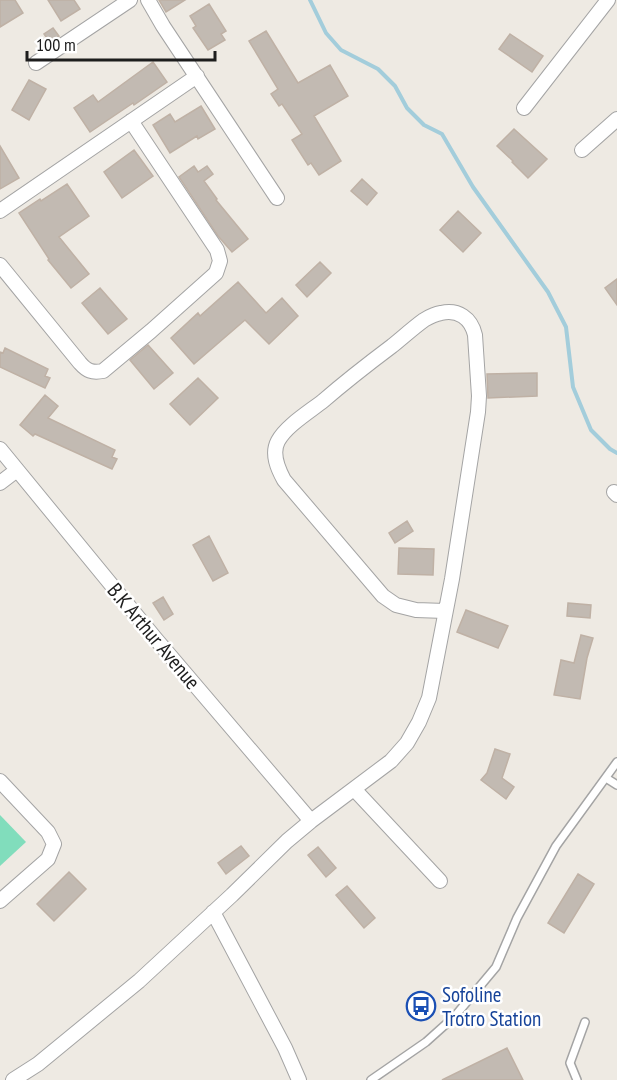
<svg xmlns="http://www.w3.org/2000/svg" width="617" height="1080" font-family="'PT Sans Narrow',sans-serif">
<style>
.pitch{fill:#81ddbc}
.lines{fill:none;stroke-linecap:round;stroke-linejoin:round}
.stream{stroke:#a3cddb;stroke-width:4}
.building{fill:#c2bab2;stroke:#bfb1a5;stroke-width:1.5}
.service-casing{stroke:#a4a4a4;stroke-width:10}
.minor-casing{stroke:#a4a4a4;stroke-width:16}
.service{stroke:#fff;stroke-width:7}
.minor{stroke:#fff;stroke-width:14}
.labels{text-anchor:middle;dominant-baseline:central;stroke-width:5;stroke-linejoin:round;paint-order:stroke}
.street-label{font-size:21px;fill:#1d1d1d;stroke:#fff}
.transit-label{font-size:21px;fill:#164399;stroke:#fff;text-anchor:start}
</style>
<rect width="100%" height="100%" fill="#eeeae3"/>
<path class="pitch" d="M0,815L26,842L0,866Z"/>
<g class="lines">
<path class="stream" d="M310,0L326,33L341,50L378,69L395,86L407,108L424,125L442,134L473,187L548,292L566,327L573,387L591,430L610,449L617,453"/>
</g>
<path class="building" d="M0,0H15L23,13L0,27Z
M48,0H74L80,9L61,21Z
M159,0H185L166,12Z
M209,4L226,31L221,34L225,40L208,50L193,28L196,26L190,16Z
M53,28L59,36L50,43L44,34Z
M266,31L298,83L330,65L348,96L314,116L341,161L319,175L311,163L308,165L292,140L302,134L282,104L279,106L271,94L278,89L249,41Z
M510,34L543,56L532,72L499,49Z
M153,62L167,82L134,105L133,103L90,132L74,108L93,95L98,102Z
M29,80L46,89L29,120L12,110Z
M201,106L215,129L198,139L197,136L170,153L153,125L170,114L175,122Z
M514,129L547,159L528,178L512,162L513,161L497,146Z
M0,146L19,178L0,189Z
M134,150L153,176L122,198L104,172Z
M194,166L198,172L207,166L213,174L204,181L217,199L216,200L248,239L232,252L218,236L179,177Z
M362,179L377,193L367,205L351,191Z
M67,184L89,216L59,237L89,274L71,288L48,260L49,259L19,213L40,199L41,201Z
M458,211L481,233L463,252L440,230Z
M320,262L331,273L307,297L296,285Z
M617,279V305L605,288Z
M238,282L266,313L282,298L298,316L269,344L245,320L194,364L171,338L198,313L200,316Z
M100,288L127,319L108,334L82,303Z
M148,345L173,373L154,389L130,360Z
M5,348L48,369L45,376L50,378L45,388L0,367V352L3,353Z
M537,373V396L488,398L487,374Z
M198,378L218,398L190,425L170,404Z
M45,395L58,406L48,418L115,450L112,457L117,459L112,469L35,434L33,436L20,425Z
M407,521L413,531L395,543L389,533Z
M209,536L228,573L213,581L193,545Z
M399,548L434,549L433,575L398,574Z
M163,597L173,614L164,620L153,603Z
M568,603L591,605L590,618L567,616Z
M466,610L508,626L498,648L457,632Z
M581,635L593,638L587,658L580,699L554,695L561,660L574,663Z
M495,749L510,754L502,778L514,787L506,799L481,780L487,773Z
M241,846L249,856L226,874L218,863Z
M318,847L336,868L326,877L308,855Z
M69,872L86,889L54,921L37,904Z
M578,874L594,884L564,933L548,923Z
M347,886L375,918L364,928L336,895Z
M507,1048L523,1080H442Z"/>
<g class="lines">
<g class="service-casing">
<path id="service" d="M606,778L617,785
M371,1080L426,1042L455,1016L496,967L517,918L556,846L617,762
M577,1080L570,1063L585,1022"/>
</g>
<g class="minor-casing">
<path id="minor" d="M148,0L163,26L277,198
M36,63L130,0
M524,108L608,0
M582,150L617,119
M0,211L197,76
M0,265L80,363C87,371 92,373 103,371L151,331L216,273L220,261L217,250L131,121
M0,449L155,638L311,821
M0,483L17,470
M614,492L617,495
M0,781L48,832L54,844L48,859L0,901
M354,789L440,881
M213,912L285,1048L299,1080
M13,1080L38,1064L139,981L232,895L287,841L311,821L391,761L407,743L419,722L429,698L452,579L478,412L479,396L475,335C471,318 458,309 441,313C435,314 429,317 424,320C413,328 402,338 392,346C368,364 345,382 323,401C309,412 286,426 278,441C271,454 278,469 284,480L383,596L396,605L416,610L445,611"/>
</g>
<use href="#service" class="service"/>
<use href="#minor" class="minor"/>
</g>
<defs>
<g id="bus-ring" transform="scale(1.5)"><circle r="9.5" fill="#fff" stroke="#1a4fb4" stroke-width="1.5"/><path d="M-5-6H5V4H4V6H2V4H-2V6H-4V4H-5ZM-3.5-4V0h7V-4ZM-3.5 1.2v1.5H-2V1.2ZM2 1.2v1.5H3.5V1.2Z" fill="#1a4fb4"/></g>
</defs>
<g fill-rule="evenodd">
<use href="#bus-ring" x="421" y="1006"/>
</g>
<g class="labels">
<g class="street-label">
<text transform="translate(154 636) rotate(50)">B.K Arthur Avenue</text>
</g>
<g class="transit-label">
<text x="442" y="994">Sofoline<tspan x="442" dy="24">Trotro Station</tspan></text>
</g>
</g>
<path d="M27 51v9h188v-9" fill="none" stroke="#1d1d1d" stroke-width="3"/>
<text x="36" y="51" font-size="18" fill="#1d1d1d" stroke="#ffffff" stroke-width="4.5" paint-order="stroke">100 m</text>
</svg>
